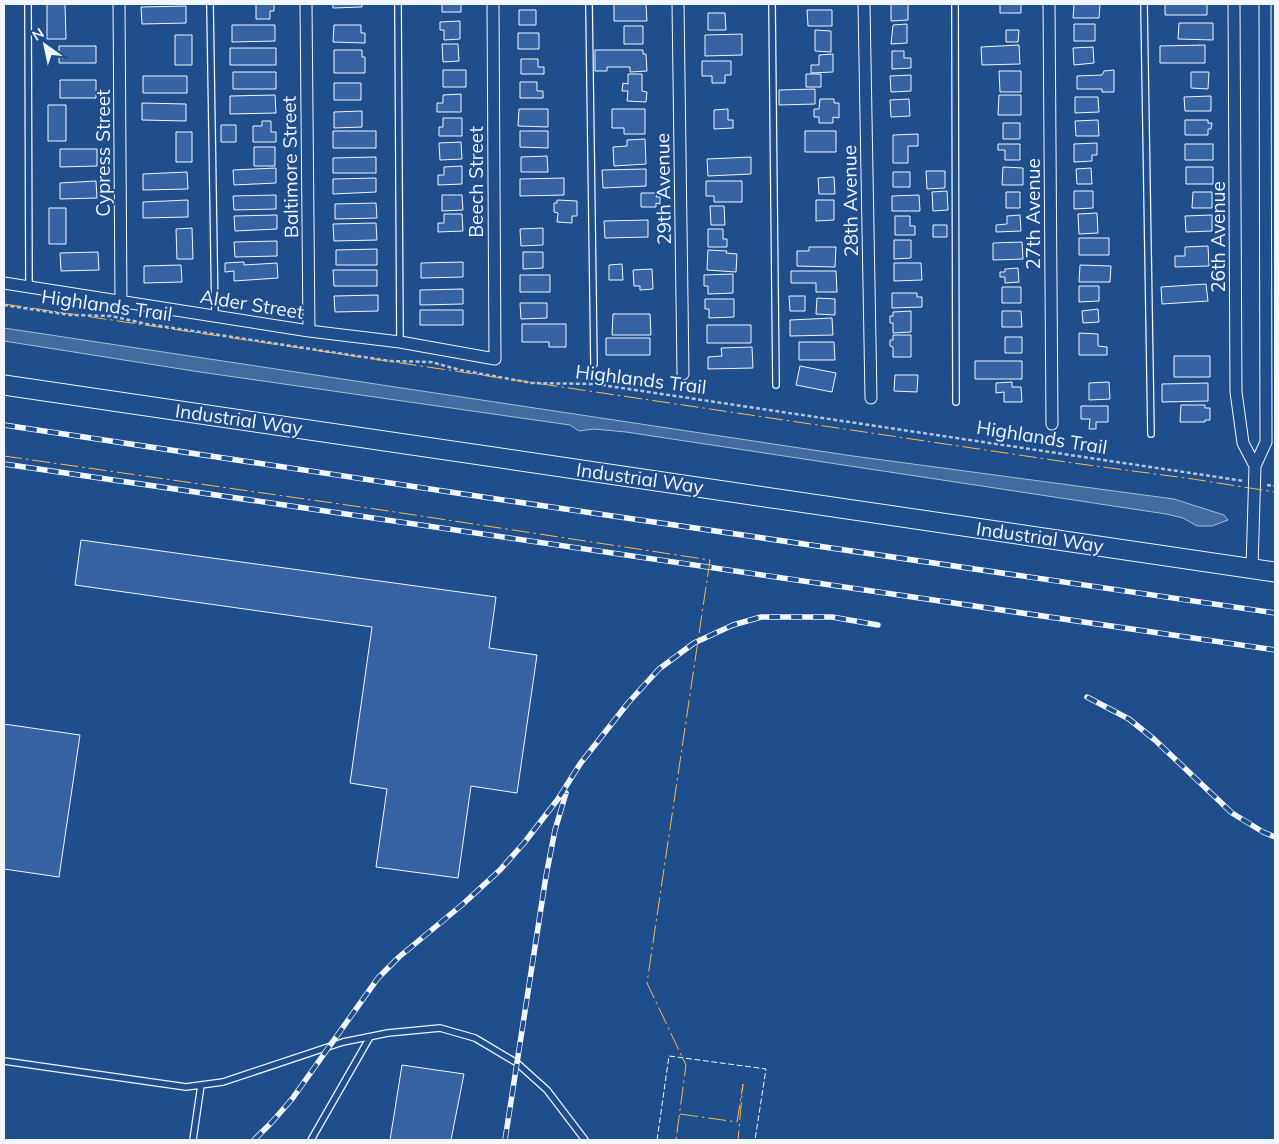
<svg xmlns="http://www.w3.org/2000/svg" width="1279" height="1144" font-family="Mulish,sans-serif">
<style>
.water{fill:#446ba0;stroke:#a8bbd7}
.building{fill:#3563a3;stroke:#f2f6ff}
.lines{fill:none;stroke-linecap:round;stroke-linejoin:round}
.service-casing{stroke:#f2f6ff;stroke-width:8}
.minor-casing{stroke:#f2f6ff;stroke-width:13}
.primary-casing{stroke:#f2f6ff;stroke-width:21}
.path{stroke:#b3c4dc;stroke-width:2.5;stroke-dasharray:4 2.5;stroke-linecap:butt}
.service{stroke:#1f4e8c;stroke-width:5.5}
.minor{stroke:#1f4e8c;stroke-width:11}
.primary{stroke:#1f4e8c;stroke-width:19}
.rail-casing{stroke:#f2f6ff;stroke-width:5.5}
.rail{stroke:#1f4e8c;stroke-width:4;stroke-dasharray:11;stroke-linecap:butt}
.fence{stroke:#f2f6ff;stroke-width:1;stroke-dasharray:6 2.5;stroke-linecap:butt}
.power{stroke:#ffb74d;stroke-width:1;stroke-dasharray:18 4 2.5 4;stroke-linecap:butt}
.labels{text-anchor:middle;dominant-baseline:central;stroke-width:4;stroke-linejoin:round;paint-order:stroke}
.street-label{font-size:19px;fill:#f2f6ff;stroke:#1f4e8c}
</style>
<rect width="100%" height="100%" fill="#1f4e8c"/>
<path class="water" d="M4,328L853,456L1174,499L1224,515L1228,520L1212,526H1197L1183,518L1166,514L626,432L594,429L579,431L570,425L200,372L4,341Z"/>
<path class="building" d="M47,4H65L66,39H47Z
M256,4H274V11H270V19H256Z
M333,4H362V7L333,8Z
M442,4H461V12H442Z
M614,4H646L647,21H614Z
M891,4H908V20L891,21Z
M1000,4H1021V13H1000Z
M1074,4H1100L1099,18H1073Z
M1165,4H1207V15H1165Z
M186,6V23L142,24L141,7Z
M519,10H536V25H519Z
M807,10H832V26H808Z
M708,13H725L726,30H708Z
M460,21V39L444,40V30H440V22Z
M1179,23H1213V40L1178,39Z
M907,24V43L891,44L893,25Z
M1074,24H1095V41H1074Z
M232,25H275V41L232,42Z
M334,25H361V33H365V43L333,42Z
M624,26H643V44H624Z
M815,30L831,31V52L815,51Z
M1006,30H1019L1018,42H1006Z
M518,33H539V49H518Z
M742,34V55L705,56V35Z
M175,35H192V65H175Z
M442,44H458L459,61L443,62Z
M1019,45L1020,64L982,65L981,47Z
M1205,45V63H1160V46Z
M59,46H96V63H59Z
M1093,47L1094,63L1074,65L1073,48Z
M230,48H276V65H230Z
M334,50H362V57H365V73H334Z
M595,50H643V54H646L647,71L630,72V67H607V71H595Z
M892,51H904V58H911V68L892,69Z
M833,54V72L811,73V65H819V55Z
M521,59H538V67H544V74H521Z
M702,61H731V75H725V83H712V76H702Z
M443,70H466V87H443Z
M1114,70V92H1102V89H1077V76L1102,75L1104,71Z
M999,71H1021V92H1000Z
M233,72H276V89H233Z
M1191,72H1209L1208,89L1191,88Z
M628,74H642V91L647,92L646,102L627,101L628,91H622L623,83L628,84Z
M806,74H821V87H806Z
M911,75V91L891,92L890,76Z
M143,76H187V93H143Z
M60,80H96V98H60Z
M520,82H537V91H543V98H520Z
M334,83H361V100H334Z
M815,89V104L779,105V90Z
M461,94V112H437V103H443V95Z
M275,95L276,113L230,114V96Z
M999,95H1021V115H998Z
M1211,96V111H1185L1184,97Z
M1075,97H1098L1099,112L1075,113Z
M820,99H834V103H839V118L833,117V123H819V117H814V109H819Z
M909,99L910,116L891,117L890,100Z
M142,103L186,104V121L142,120Z
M48,105H66V141H48Z
M519,109H548V127L518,126Z
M612,109H645V134H624V128H612Z
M728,109V120H733V128L714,129V110Z
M362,111V127L334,128V112Z
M443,118H462V136H439V127H443Z
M1098,120L1099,136H1076L1075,121Z
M1185,120H1208V123H1212L1211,129H1208V135H1185Z
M262,121H271V132H276V142H253V126H262Z
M1003,123H1020V139H1003Z
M221,125H236V142H221Z
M333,131H376V148H333Z
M520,131H548V148L520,147Z
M805,131H836V152H805Z
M176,132H192V162H176Z
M918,134V146H908V163H893V135Z
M645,139L646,164L614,166L613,147L627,146V140Z
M461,142L462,159L440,160L439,143Z
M1097,143V155H1092V161L1074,162V144Z
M998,144H1020V160H1005V150H998Z
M1185,144H1213V160H1185Z
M254,147H275V166H254Z
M60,149H97V166L60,167Z
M547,156L548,172H521V157Z
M376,157V173H333V158Z
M751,157V174L708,176L707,159Z
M462,166V184L438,185V175H444V167Z
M1003,167L1023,168V185H1002Z
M1186,167H1213V184H1186Z
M276,168V183L234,185L233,170Z
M1091,168L1092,184H1077L1076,169Z
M646,169V186L603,188L602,170Z
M926,171H945V188L927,189Z
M187,172L188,189L143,190V174Z
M893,172H910V187H893Z
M834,177L835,194H819L818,178Z
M376,178V192L333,194V179Z
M564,178V195L520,196V179Z
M96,181L97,198L60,199V183Z
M706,181H742V202H714V196H706Z
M947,191L948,210L933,211L932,192Z
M1074,191H1093V208L1074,209Z
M1006,192H1020V208H1006Z
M1193,192H1212V208H1192Z
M641,193H657L656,197H660V204L656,203V207H641Z
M276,195V209L234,210L233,196Z
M442,195H462L463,210L442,211Z
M919,195L920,211H892V196Z
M188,200V217L143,218V202Z
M557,200L577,201V216H572V223L557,222L558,213L554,212V203H557Z
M816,200H834V220L816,221Z
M376,203L377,218L335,219V204Z
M710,206H724L725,225H711Z
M49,208H66V244H49Z
M1097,213L1098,233L1079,234L1078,214Z
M444,214H462L463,231L438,232V223H444Z
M277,215V229L235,231L234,216Z
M1020,215L1021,231L996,232V225L1007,224V216Z
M1212,215V231L1186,232L1185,216Z
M895,216H910V226H915V235H895Z
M648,220V237L605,238L604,221Z
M376,223L377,240L334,241L333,224Z
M933,225H947V237H933Z
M192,228L193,259H177L176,229Z
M543,228V245L521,246L520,229Z
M708,229H723V239H727V247H708Z
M1079,238H1109V255H1079Z
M894,240H911V258L894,259Z
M277,241V256L235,257L234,242Z
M1022,242L1023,259L993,260V243Z
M1208,246L1209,266L1175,267V256H1185V247Z
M809,247H836L835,267L797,266V251H809Z
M377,249V265H336V250Z
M708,250L727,251L726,253L737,254L736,272L707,270Z
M98,252L99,270L61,271L60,253Z
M523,252H543V268L523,269Z
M244,262V265L277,263L278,278L234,281V271L225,272V263Z
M463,262V277L421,278V263Z
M894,263H921L922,280L894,281Z
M622,264L623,280H609V265Z
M181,265L182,282L144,283V266Z
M1080,265L1111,266L1110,282H1079Z
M1018,268L1019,282L1005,283V277H1000V272H1005V269Z
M652,269L653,289L640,290V286H634L633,270Z
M333,270H377V286H334Z
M791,271H836L837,292H816V283H791Z
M733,274V293L708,294V286H704V275Z
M520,275H550V292H520Z
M1206,284L1208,301L1162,304L1161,287Z
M1079,286H1099V301L1079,302Z
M1002,287H1021V303H1002Z
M463,289V304L420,305V290Z
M892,293H917V297H922V307L892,308Z
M378,295V311L335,312L334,296Z
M789,296H805V311H790Z
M817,298L835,299V315L816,314Z
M705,299H734V317L709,318V309H705Z
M520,303H547V318L521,319Z
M1098,309L1099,322L1083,323L1082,311Z
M420,310H463V325H420Z
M911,311V332L893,333V323H890V316H893V312Z
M1002,311H1021L1022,327H1002Z
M613,314H650L651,335H612Z
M832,318L833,335L790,336V320Z
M522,324H566V347H549V342H522Z
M707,325H751V343H707Z
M1079,333L1098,334V346L1107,347V355H1079Z
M893,335H911V357H893V347L890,346V340H893Z
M1005,337H1022V353H1005Z
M606,338H650V355H606Z
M799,342H834L835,360H799Z
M752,347L753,368L708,369V357L722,356L721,348Z
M1174,356H1210V377H1174Z
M975,361H1022V379H975Z
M800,366L836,373L832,392L796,385Z
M895,375H918L917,392L894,391Z
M1012,382V387H1021L1022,402H1004V392L996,393V383Z
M1109,382L1110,399L1089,400V383Z
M1208,383V401L1162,402V384Z
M1181,405H1205V408H1210V420H1205V422H1180Z
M1081,406H1108V422H1096V429H1089L1090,419H1081Z
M81,540L496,597L489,648L537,655L517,793L471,786L458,878L376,867L387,789L350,783L372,627L75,585Z
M4,724L80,735L59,877L4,869Z
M402,1065L464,1074L451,1140H390Z"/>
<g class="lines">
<g class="service-casing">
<path id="service" d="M28,4L29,287
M210,4L215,316
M398,4L400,342
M589,4L594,364
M772,4L776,385
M955,4L956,402
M1144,4L1151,434
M4,1061L186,1087L223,1082L343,1042L388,1033L440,1028L475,1038L517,1063L547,1090L585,1140
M193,1140L201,1085
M311,1140L370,1037"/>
</g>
<g class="minor-casing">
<path id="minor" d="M119,4L121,301
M306,4L309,331
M678,4L683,374
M864,4L871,398
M1049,4L1052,424
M1234,4L1236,392L1243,443L1255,466
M4,283L309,331L400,342L495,359L493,4
M1252,568L1255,466L1266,442L1265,4"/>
</g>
<g class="primary-casing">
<path id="primary" d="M4,385L1275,572"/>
</g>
<path class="path" d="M4,305L70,315L111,316L147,324L390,361L431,362L460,370L532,383L595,384L1244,481
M1267,485L1275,486"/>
<use href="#service" class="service"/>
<use href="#minor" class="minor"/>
<use href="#primary" class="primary"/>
<g class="rail-casing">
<path id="rail" d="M4,425L490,498L1275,613
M4,464L1275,650
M1087,697L1129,719L1155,740L1232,813L1263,832L1275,837
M254,1140L272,1122L292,1099L378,978L399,957L463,904L500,870L524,843L558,799L580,764L628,703L659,669L694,643L733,625L761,617H832L878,625
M505,1140L546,876L555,830L566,793"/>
</g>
<use href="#rail" class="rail"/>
<path class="fence" d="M657,1140L669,1056L766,1069L755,1140"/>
<path class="power" d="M4,304L1073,463L1193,479L1275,492
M4,456L375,509L710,560L647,983L686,1065L676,1140
M680,1114L737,1122L743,1084L738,1140"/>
</g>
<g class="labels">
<g class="street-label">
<text transform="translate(103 153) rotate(-90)">Cypress Street</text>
<text transform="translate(290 167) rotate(-91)">Baltimore Street</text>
<text transform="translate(476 182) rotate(-90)">Beech Street</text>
<text transform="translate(663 189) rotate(-91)">29th Avenue</text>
<text transform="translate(850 201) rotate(-91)">28th Avenue</text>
<text transform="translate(1033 214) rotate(-90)">27th Avenue</text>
<text transform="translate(1218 237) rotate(-90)">26th Avenue</text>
<text transform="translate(252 304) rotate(9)">Alder Street</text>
<text transform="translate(107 305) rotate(8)">Highlands Trail</text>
<text transform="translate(641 379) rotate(7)">Highlands Trail</text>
<text transform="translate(239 419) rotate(8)">Industrial Way</text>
<text transform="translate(1042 437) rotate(9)">Highlands Trail</text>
<text transform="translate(640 478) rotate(8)">Industrial Way</text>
<text transform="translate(1040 537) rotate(8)">Industrial Way</text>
</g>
</g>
<rect width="1279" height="1144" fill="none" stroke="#f2f6ff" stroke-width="10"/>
<g transform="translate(45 45) rotate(327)" stroke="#1f4e8c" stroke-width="4" paint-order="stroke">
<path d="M0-4L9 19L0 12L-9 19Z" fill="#f2f6ff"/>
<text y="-8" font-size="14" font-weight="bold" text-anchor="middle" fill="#f2f6ff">N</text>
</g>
</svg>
